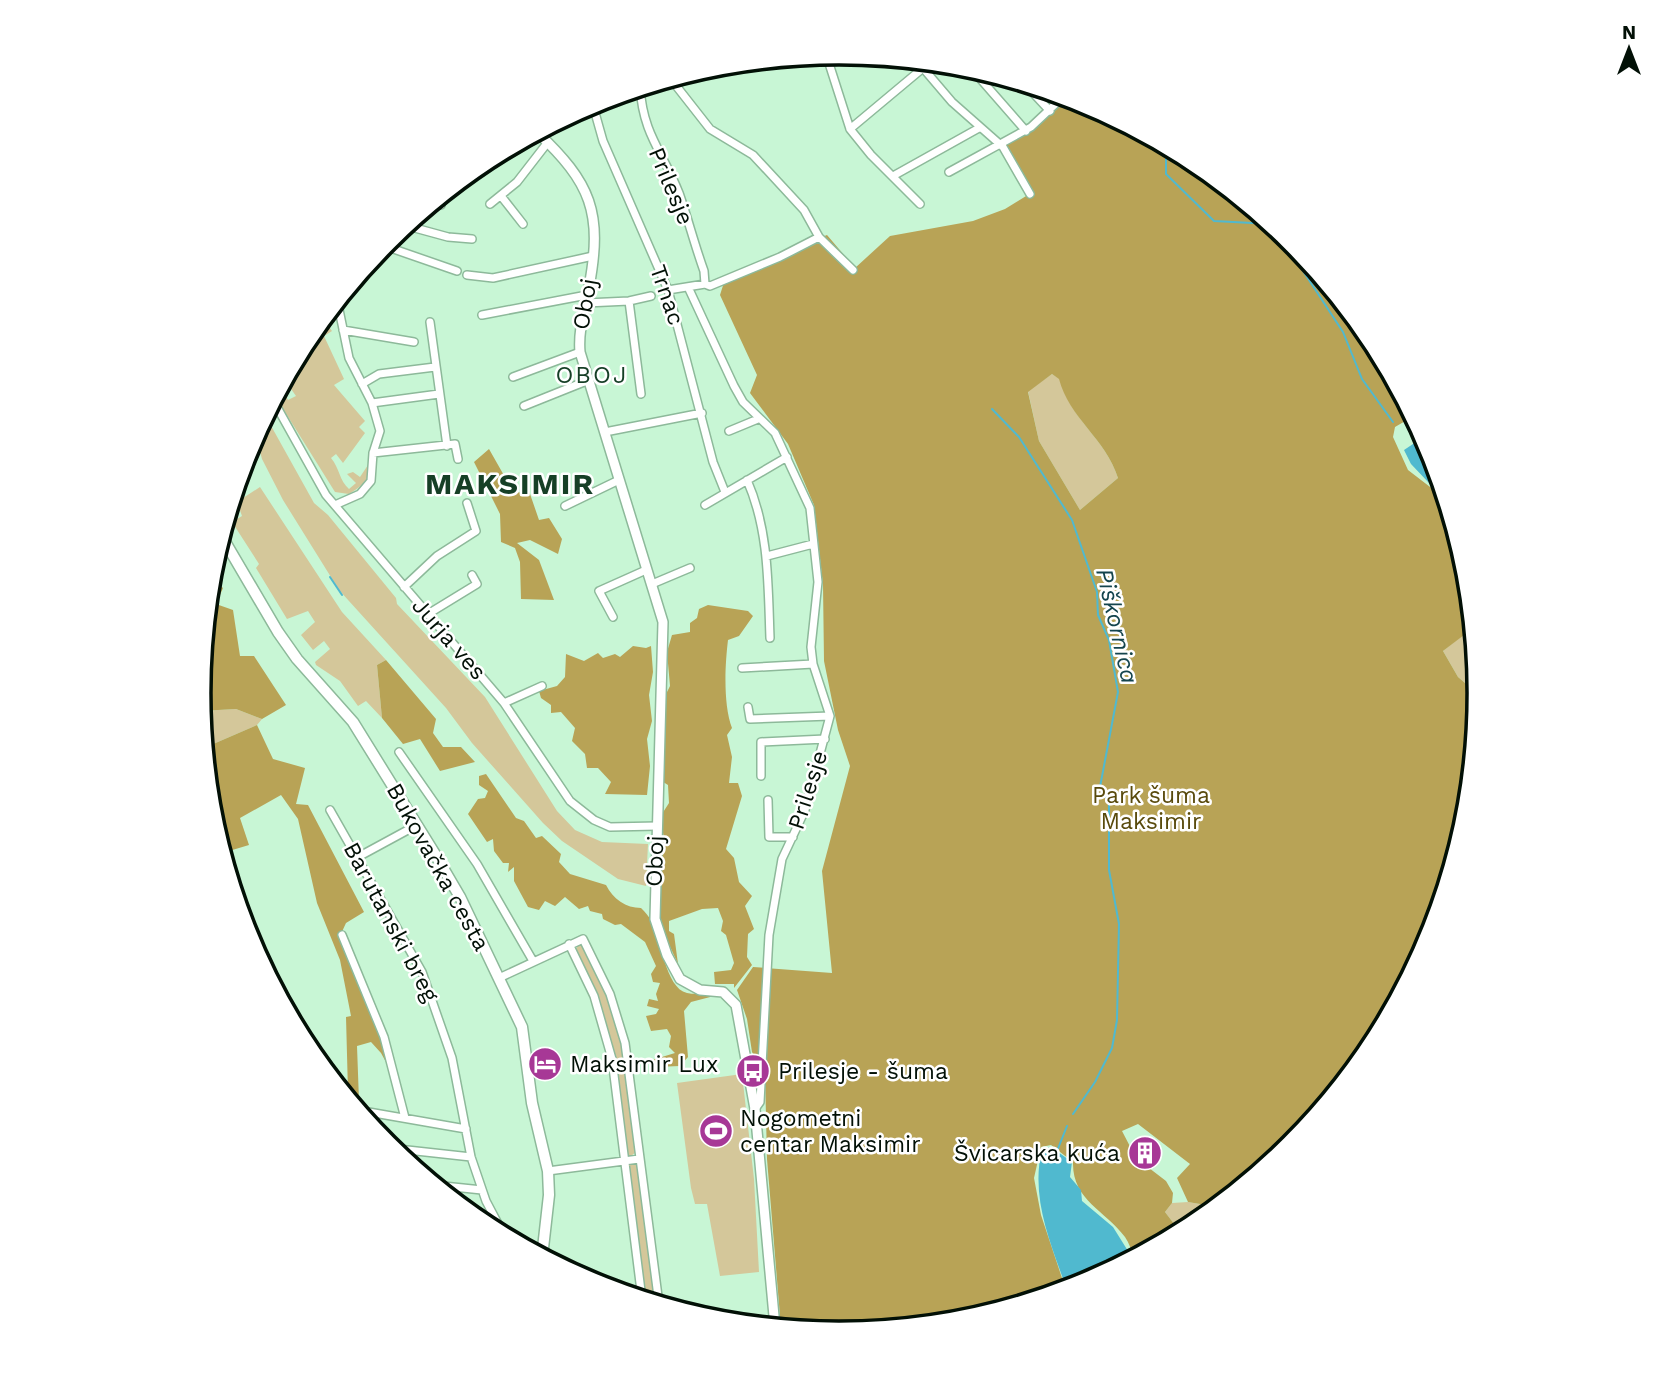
<svg xmlns="http://www.w3.org/2000/svg" width="1678" height="1386" font-family="'Work Sans',sans-serif">
<style>
.green{fill:#d4c79a}
.forest{fill:#b8a356;fill-rule:evenodd}
.water{fill:#50b9cf}
.lines{fill:none;stroke-linecap:round;stroke-linejoin:round}
.stream{stroke:#50b9cf;stroke-width:2}
.minor-casing{stroke:#8db99a;stroke-width:10}
.tertiary-casing{stroke:#8db99a;stroke-width:12}
.secondary-casing{stroke:#8db99a;stroke-width:13}
.minor{stroke:#fff;stroke-width:7}
.tertiary{stroke:#fff;stroke-width:9}
.secondary{stroke:#fff;stroke-width:10}
.labels{text-anchor:middle;dominant-baseline:central;stroke-width:5;stroke-linejoin:round;paint-order:stroke}
.street-label{font-size:23px;fill:#021006;stroke:#fff}
.park-label{font-size:23px;fill:#594a0c;stroke:#fff}
.poi-label{font-size:23px;fill:#021006;stroke:#fff;text-anchor:start}
.neighbourhood-label{font-size:24px;letter-spacing:2px;fill:#163f26;stroke:#fff}
.water-label{font-size:24px;font-style:italic;fill:#14444d;stroke:#fff}
.district-label{font-size:30px;font-weight:bold;letter-spacing:2px;fill:#163f26;stroke:#fff}
.rim{fill:none;stroke:#021006;stroke-width:3.5}
</style>
<rect width="100%" height="100%" fill="#c8f6d5"/>
<path class="green" d="M322,318L332,331L324,336L344,379L334,385L365,421L359,427L365,433L343,463L336,454L331,458C340,469 339,480 349,489L356,483L347,474L353,472L360,477L370,462C372,478 362,486 349,494L335,492L275,396L280,387L288,400L296,396L284,379L307,337Z
M1052,374L1060,379C1069,418 1106,439 1118,478L1080,510L1039,441L1028,391Z
M265,415L314,503L328,515L396,598L397,604L485,697L557,811L575,830L602,842L648,844L646,886L618,879L562,841L543,823L472,743L446,708L339,590L283,500L262,459L255,434Z
M260,487L342,612L386,660L377,665L382,718L366,701L358,706L340,681L316,665L315,662L330,649L324,641L313,650L301,635L315,622L308,611L287,619L256,568L259,564L232,522L242,516L237,502Z
M1464,634L1475,643L1479,695L1458,677L1443,651Z
M236,709L262,719L257,725L204,748L200,711Z
M580,943L584,944L605,988L622,1041L636,1152L631,1156L627,1154L607,1029L576,949Z
M742,1074L754,1179L759,1272L720,1276L707,1204H695L691,1188L677,1083Z
M636,1162L638,1164L656,1304L645,1300L628,1164Z
M1188,1202L1218,1207L1181,1233L1165,1212L1172,1203Z"/>
<path class="forest" d="M1067,96L1084,101L1195,161L1292,240L1372,337L1420,428L1407,420L1395,427L1393,437L1408,470L1434,490L1449,509L1467,568L1475,643L1464,635L1443,651L1458,677L1479,695L1467,818L1431,938L1371,1049L1292,1146L1218,1207L1188,1202L1177,1178L1190,1164L1138,1124L1122,1131L1136,1158L1166,1181L1173,1193L1172,1203L1165,1212L1181,1233L1134,1258C1132,1251 1129,1243 1125,1237C1105,1210 1072,1200 1073,1162L1051,1145L1041,1147L1034,1178L1041,1215L1066,1290L964,1321L839,1333L781,1328L767,1159L765,1074L752,1052L747,1019L737,990L753,967L832,973L822,871L850,766L838,730L824,661L823,585L814,505L788,444L750,393L757,375L720,295L726,276L827,235L855,268L890,236L973,221L1005,209L1031,193L1006,144L1030,131ZM1052,374L1059,379C1069,418 1106,439 1118,478L1080,510L1039,441L1028,392Z
M489,449L514,493L529,491L539,520L549,518L562,539L558,554L530,540L517,543L539,560L554,600L521,599L520,562L515,548L501,542L500,514L474,462Z
M210,577L223,588L216,604L233,610L240,656H254L286,705L262,719L236,709L200,711L199,693Z
M708,605L748,611L753,616L739,636L728,640C725,665 723,704 732,728L727,735L732,757L729,783H738L742,796L726,849L734,858L739,882L752,896L745,906L754,929L748,934L747,957L752,965L734,988V984H715L714,972L731,970L734,963L726,935L721,931L723,921L718,908L702,909L669,921V931L674,934L678,964L662,929L657,905L656,868L664,838L660,817L669,803L668,785L660,780L663,700L670,686L667,652L672,635L690,632V623L697,618L699,609Z
M633,646L646,648L651,646L653,672L649,695L652,721L647,739L650,766L647,795L605,794L611,782L598,768H587L585,754L572,741L575,728L561,712L551,713V705L541,698L539,691L557,686L565,677L566,654L584,661L598,653L603,658L615,654L620,657Z
M386,660L436,719L433,733L443,747H461L475,762L440,771L420,739L403,744L382,718L377,665Z
M257,725L273,759L305,768L296,804L308,805L364,912L346,923L340,936L386,1048L393,1075L381,1053L371,1042L357,1046L359,1101L348,1099L343,1094L348,1092L346,1017L351,1016L340,960L317,903L298,819L281,795L240,818L249,845L229,851L213,805L204,748Z
M486,774L516,818L524,821L536,838L542,836L561,854L559,862L570,874L606,885C613,899 626,908 641,908C645,912 649,916 651,921C661,937 665,988 687,993C696,995 704,992 714,996L691,1002L684,1011L688,1057L680,1066L655,1067L652,1060L675,1053L669,1047L671,1036L667,1029L651,1031L646,1016L656,1014L659,1009L647,1006L649,999L658,1001L656,994L660,983L653,982L651,974L656,966L645,942L621,924L615,925L603,919L602,914L590,911L588,906L579,909L565,897L555,906L545,901L539,910L528,907L514,881V867L508,872L509,863H503L494,851L493,839L487,842L468,814L478,799L485,798L488,791L479,785V776Z"/>
<path class="water" d="M1425,436L1447,502L1411,464L1404,450Z
M1051,1147L1072,1162L1070,1177L1081,1190L1082,1201L1113,1227L1133,1259L1084,1285L1067,1290C1051,1244 1030,1198 1042,1149Z"/>
<g class="lines">
<path class="stream" d="M1166,145V174L1214,221L1271,224
M1273,225L1343,332L1362,379L1393,422
M992,409L1019,437L1072,520L1097,592L1098,615L1109,640L1118,692L1100,787L1109,803V870L1119,924L1117,1020L1112,1048L1095,1082L1073,1114
M253,437L257,451
M330,577L342,595
M1057,1151L1067,1126"/>
<g class="minor-casing">
<path id="minor" d="M826,54L850,129L871,155L920,204
M970,67L1026,131
M670,78L710,129L753,155L804,210L819,237L853,270
M672,80L683,74
M1024,83L1050,111
M640,87C643,135 663,152 679,193C688,219 695,246 704,271L705,284
M592,102L603,141L668,290L713,462L725,492
M850,129L923,68L952,102L1003,147L1030,194
M949,172L1031,127L1065,95
M893,176L979,128
M501,196L523,224
M490,204L517,182L548,142
M429,205H441
M404,225L448,237L472,239
M382,245L457,271
M467,275L493,278L593,256
M688,287L734,386L743,402L775,433L810,508L818,582L811,647L813,664L830,716L805,810L782,859L769,935L760,1102L755,1109
M668,290L705,284L710,286L780,257L819,237
M629,301L641,394
M586,303L629,301L651,296
M482,315L587,295
M430,322L447,446
M343,330L414,342
M513,377L580,352
M362,384L379,374L435,367
M273,400L326,495L504,703L570,801L594,820L610,827L657,826
M372,403L439,394
M524,406L589,380
M729,431L758,419
M605,432L702,413
M373,453L455,444L458,459
M747,480C769,530 768,584 770,638
M335,505L360,494L371,481L373,453L380,431L372,403L349,358L337,300
M705,505L787,457
M565,506L619,480
M767,556L813,544
M652,584L690,568
M404,587L437,556L476,531L467,503
M428,614L477,584L472,575
M613,617L599,591L646,570
M742,668L813,664
M504,703L542,686
M748,707L750,719L830,716
M399,752L477,864L533,961
M761,776V742L825,739
M768,800L769,837H793
M330,810L422,972L452,1058L471,1157L486,1201L505,1237
M358,857L417,825
M342,935L384,1037L405,1118
M569,944L594,996L612,1059L642,1299
M499,978L583,939L610,994L625,1043L659,1304
M357,1110L466,1129
M389,1148L471,1157
M548,1171L639,1159
M434,1185L482,1190"/>
</g>
<g class="tertiary-casing">
<path id="tertiary" d="M537,132C591,183 603,212 589,287C585,309 578,330 580,352L663,622L655,919L667,955L680,979L700,990L723,992L736,1005L755,1109L775,1327"/>
</g>
<g class="secondary-casing">
<path id="secondary" d="M221,535L278,632L297,659L353,722L436,856L460,897L522,1027L532,1103L548,1171L549,1195L542,1257"/>
</g>
<use href="#minor" class="minor"/>
<use href="#tertiary" class="tertiary"/>
<use href="#secondary" class="secondary"/>
</g>
<defs>
<g id="hotel-disc" transform="scale(1.75)"><circle r="9.5" fill="#a73896" stroke="#fff"/><path d="M-6-4.5h1.5V1H6V5H4.5V3h-9V5H-6ZM-4 0a1.8 1.8 0 1 1 3.6 0ZM.5 0V-2.5h3Q6-2.5 6 0Z" fill="#fff"/></g>
<g id="bus-disc" transform="scale(1.75)"><circle r="9.5" fill="#a73896" stroke="#fff"/><path d="M-5-6H5V4H4V6H2V4H-2V6H-4V4H-5ZM-3.5-4V0h7V-4ZM-3.5 1.2v1.5H-2V1.2ZM2 1.2v1.5H3.5V1.2Z" fill="#fff"/></g>
<g id="stadium-disc" transform="scale(1.75)"><circle r="9.5" fill="#a73896" stroke="#fff"/><path d="M0-5a6.5 5 0 1 0 0 10a6.5 5 0 1 0 0-10ZM-3.5-1.8h7v3.6h-7Z" fill="#fff"/></g>
<g id="building-disc" transform="scale(1.75)"><circle r="9.5" fill="#a73896" stroke="#fff"/><path d="M-4-6H4V6H1V3H-1V6H-4ZM-2.5-4.3h1.7v1.8h-1.7ZM.8-4.3h1.7v1.8H.8ZM-2.5-1h1.7V.8h-1.7ZM.8-1h1.7V.8H.8Z" fill="#fff"/></g>
</defs>
<g fill-rule="evenodd">
<use href="#hotel-disc" x="545" y="1064"/>
<use href="#bus-disc" x="753" y="1071"/>
<use href="#stadium-disc" x="716" y="1131"/>
<use href="#building-disc" x="1145" y="1153"/>
</g>
<g class="labels">
<g class="street-label">
<text transform="translate(671 186) rotate(67)">Prilesje</text>
<text transform="translate(667 295) rotate(71)">Trnac</text>
<text transform="translate(585 304) rotate(-80)">Oboj</text>
<text transform="translate(449 639) rotate(49)">Jurja ves</text>
<text transform="translate(808 790) rotate(-72)">Prilesje</text>
<text transform="translate(655 861) rotate(-88)">Oboj</text>
<text transform="translate(438 867) rotate(61)">Bukovačka cesta</text>
<text transform="translate(391 922) rotate(62)">Barutanski breg</text>
</g>
<g class="park-label">
<text x="1151" y="795">Park šuma<tspan x="1151" dy="26">Maksimir</tspan></text>
</g>
<g class="poi-label">
<text x="570" y="1064">Maksimir Lux</text>
<text x="778" y="1071">Prilesje - šuma</text>
<text x="740" y="1118">Nogometni<tspan x="740" dy="26">centar Maksimir</tspan></text>
<text x="1120" y="1153" text-anchor="end">Švicarska kuća</text>
</g>
<g class="neighbourhood-label">
<text x="592" y="375">OBOJ</text>
</g>
<g class="water-label">
<text transform="translate(1117 626) rotate(77)">Piškornica</text>
</g>
<g class="district-label">
<text x="510" y="483">MAKSIMIR</text>
</g>
</g>
<path d="M0 0H1678V1386H0ZM211 693a628 628 0 1 1 1256 0a628 628 0 1 1-1256 0Z" fill="#fff" fill-rule="evenodd"/>
<path class="rim" d="M211 693a628 628 0 1 1 1256 0a628 628 0 1 1-1256 0Z"/>
<g transform="translate(1629 49)" stroke="#ffffff" stroke-width="5" paint-order="stroke">
<path d="M0-5L12 26L0 18L-12 26Z" fill="#021006"/>
<text y="-10" font-size="19" font-weight="bold" text-anchor="middle" fill="#021006">N</text>
</g>
</svg>
